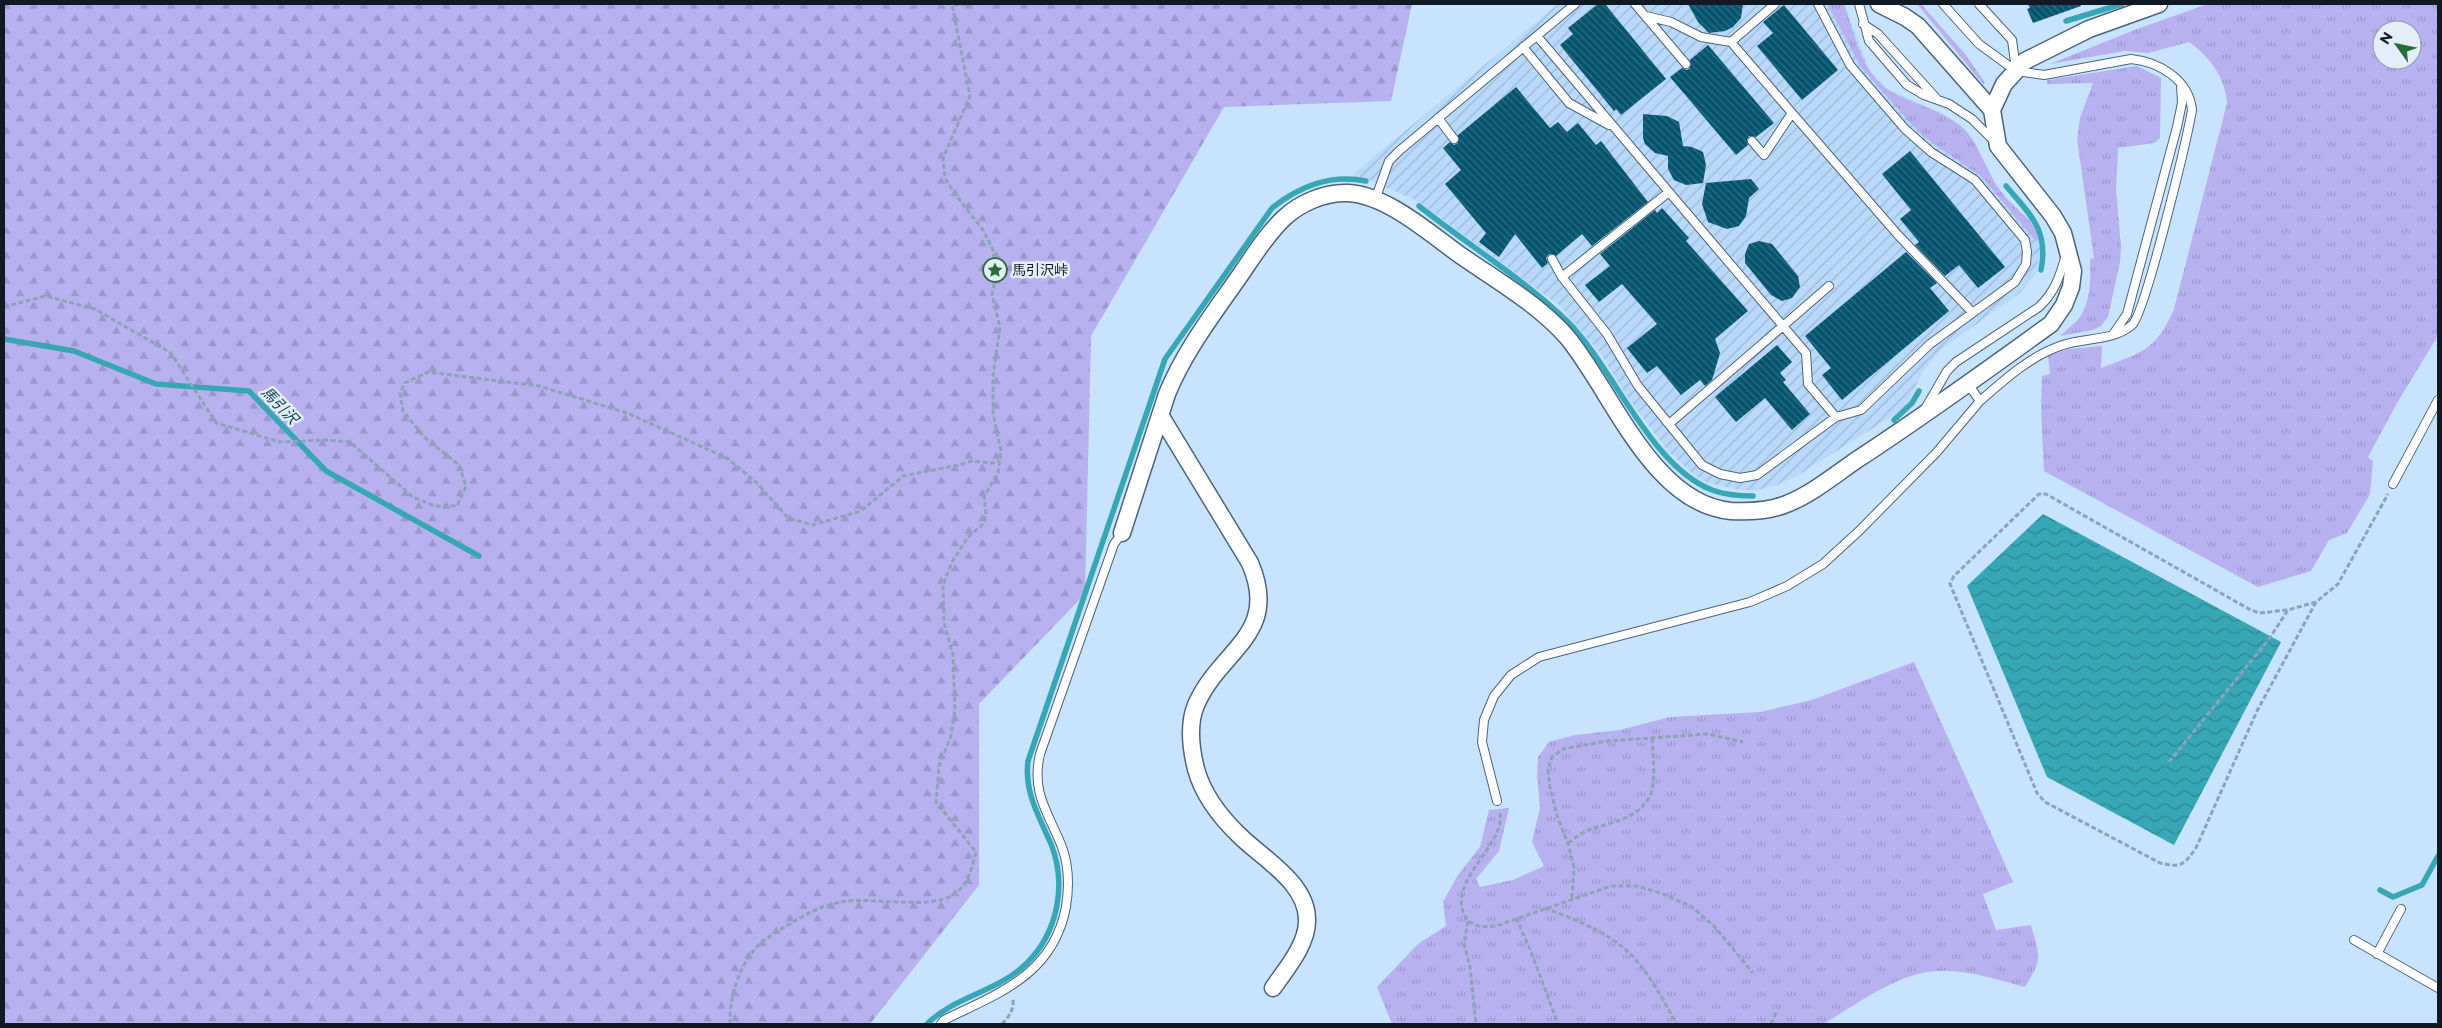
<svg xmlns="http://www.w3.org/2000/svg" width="2442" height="1028" font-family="Montserrat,'Noto Sans JP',sans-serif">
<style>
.industrial{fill:url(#industrial-furrows)}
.grass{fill:url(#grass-tufts);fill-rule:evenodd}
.forest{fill:url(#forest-firs)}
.water{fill:url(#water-waves)}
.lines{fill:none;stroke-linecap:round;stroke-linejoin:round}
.stream{stroke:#37a7b6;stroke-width:5.5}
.building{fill:url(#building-back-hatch)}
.lane-casing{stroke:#4c647c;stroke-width:10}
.street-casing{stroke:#4c647c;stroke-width:19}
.path{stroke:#8da3b9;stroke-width:3;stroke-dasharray:5 2.5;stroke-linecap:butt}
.lane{stroke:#fff;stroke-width:8}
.street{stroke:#fff;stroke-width:16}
.labels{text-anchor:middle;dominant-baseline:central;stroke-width:5;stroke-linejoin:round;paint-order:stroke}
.poi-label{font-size:14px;fill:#101a24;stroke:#e3eef9;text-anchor:start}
.water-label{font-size:15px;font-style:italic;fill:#0d4046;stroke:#e3eef9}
</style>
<defs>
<pattern id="industrial-furrows" width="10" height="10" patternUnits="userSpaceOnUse" patternTransform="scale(1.25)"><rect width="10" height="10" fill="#b8d9fa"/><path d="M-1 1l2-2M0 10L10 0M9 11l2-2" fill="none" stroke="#9dbad6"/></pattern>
<pattern id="grass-tufts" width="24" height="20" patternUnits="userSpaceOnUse" patternTransform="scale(1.25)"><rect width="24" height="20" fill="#b7b2ef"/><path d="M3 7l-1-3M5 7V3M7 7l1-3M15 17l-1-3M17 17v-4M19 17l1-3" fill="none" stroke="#9c98cd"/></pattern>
<pattern id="forest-firs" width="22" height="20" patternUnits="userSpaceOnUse" patternTransform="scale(1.25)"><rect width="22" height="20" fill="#b7b2ef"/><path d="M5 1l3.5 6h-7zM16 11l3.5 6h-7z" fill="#9c98cd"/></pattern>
<pattern id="water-waves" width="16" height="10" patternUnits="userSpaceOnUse" patternTransform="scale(1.25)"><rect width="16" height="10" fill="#37a7b6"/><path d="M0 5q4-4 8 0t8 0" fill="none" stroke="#2d8794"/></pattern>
<pattern id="building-back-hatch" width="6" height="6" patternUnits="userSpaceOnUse" patternTransform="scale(1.25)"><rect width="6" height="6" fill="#05556f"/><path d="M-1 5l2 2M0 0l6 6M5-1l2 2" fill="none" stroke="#326e82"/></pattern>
</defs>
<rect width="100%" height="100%" fill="#c7e3fe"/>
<path class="industrial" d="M1558,4H1844L1869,69L1887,89L1943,114L1962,127L1968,134L1994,182L2006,198L2032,222L2040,239L2041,249L2036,273L2020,293L1940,350L1922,373L1909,401L1902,410L1795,477L1777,485L1758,490H1740L1708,483L1693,474L1668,451L1626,395L1601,354L1560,306L1419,202L1368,179L1355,177L1353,174Z"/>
<path class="grass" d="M1827,4H1844C1854,32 1861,73 1889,90C1913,105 1941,109 1963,128C1978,141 1988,175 2002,193C2015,210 2033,218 2040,239L2036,241L1981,176L1925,138L1912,125L1861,67Z
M1917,4H1921L1966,55L1985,83L1983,84Z
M2208,4H2438V333L2436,339L2397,403L2368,457L2373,461L2370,494L2347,533L2329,540L2311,571L2258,587L2044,471L2041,408L2042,376L2050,374L2048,356L2068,349L2102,346L2101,368C2141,353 2156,351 2174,309L2227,103C2225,77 2210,57 2189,42L2148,53L2125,51L2050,64L2137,29ZM2382,30H2412V60H2382Z
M2137,66L2161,78L2160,138L2154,143L2118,148L2116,190L2121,247L2120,262L2108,317L2101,326L2093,330L2060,336C2064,332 2068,329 2071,326C2091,312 2091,280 2090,259L2094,258L2077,139L2080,118L2093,83L2047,84V80Z
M1914,662L2013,882L1983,894L1996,930L2031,925C2040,957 2043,958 2025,987C1997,980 1967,969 1938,971C1900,972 1856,1004 1824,1024H1392L1377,987L1418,944L1446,926L1443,902L1458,875L1480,847L1489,810L1509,808L1499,851L1476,879L1480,887L1513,880L1544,866L1532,842L1540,808L1537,776L1538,757L1549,742L1575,735L1620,730L1670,717L1760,712L1812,700Z"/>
<path class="forest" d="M4,4H1412L1391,101L1224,107L1091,336L1085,594L979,704V885L870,1024H4Z"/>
<path class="water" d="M2043,514L2281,642L2174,845L2047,777L1967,586Z"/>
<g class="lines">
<path class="stream" d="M2066,21L2122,4
M2006,186C2030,214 2049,230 2041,270
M1419,206C1468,245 1524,279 1568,322C1613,367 1651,467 1712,490C1725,495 1739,496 1753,496
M4,339L74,351L156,384L249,391L326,471L479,556
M1894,420L1912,403L1919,391
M2380,890L2393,897L2422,885L2438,856
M927,1024C955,996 998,992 1027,963C1058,932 1067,884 1051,844C1039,816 1024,792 1028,761L1165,359L1272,208C1300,186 1330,174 1366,181"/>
</g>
<path class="building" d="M1598,4H1605L1666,79L1621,115L1616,109L1614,111L1560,45L1573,34L1568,28Z
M1688,4H1743L1741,18L1733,27L1725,31L1709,33L1698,22Z
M2028,4H2080L2081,6L2033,23L2027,9L2030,8Z
M1784,5L1838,70L1802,100L1757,46L1773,33L1763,22Z
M1708,45L1774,123L1756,137L1749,136L1747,140L1748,145L1736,155L1670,77L1682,68L1687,70L1690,68V60Z
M1516,87L1550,128L1558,122L1567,132L1578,123L1596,145L1601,141L1648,202L1592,246L1582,234L1556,256L1549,254L1546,258L1548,263L1542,268L1515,234L1499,257L1479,242L1486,233L1445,184L1461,170L1443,148L1450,142L1454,145L1458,143V135Z
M1643,114L1667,116L1679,122L1683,146L1692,147L1703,152L1706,165L1703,183L1686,185L1674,180L1668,169V156L1655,153L1645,144L1643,138Z
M1910,151L2005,267L1978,288L1959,265L1945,276L1915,245L1919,242L1900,219L1911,210L1882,174Z
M1751,179L1759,189L1749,198L1746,216L1739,226L1727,229L1708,222L1702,204L1706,183Z
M1662,208L1689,238L1686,241L1748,311L1715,339L1720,353L1712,380L1705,386L1700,380L1681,395L1657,366L1647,373L1627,348L1657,324L1622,284L1599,302L1585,285L1610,266L1600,254L1655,210L1657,213Z
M1759,241L1772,244L1798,276L1800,287L1792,298L1782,301L1771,295L1745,263V254L1749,244Z
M1906,252L1937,283L1930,288L1949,311L1842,400L1822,375L1831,368L1805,336Z
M1777,345L1792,362L1780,373L1786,380L1783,382L1810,414L1792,430L1765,398L1736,422L1715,397Z"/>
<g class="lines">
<g class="lane-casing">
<path id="lane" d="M1635,4L1686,64
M1859,4L1869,41L1907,85L1924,95L1949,104L1972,119L1995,142
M1943,4L1979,44L2016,71L2044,75L2131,59C2160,62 2189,80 2192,110C2187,139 2145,314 2132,325C2112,342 2083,337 2060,346C2029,357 2004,380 1980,401
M1979,4L2012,40L2016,69
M1646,16L1671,22L1701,37L1731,42L1792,113L1764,155L1752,141
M1863,24L1878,34L1937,99
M1537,36L1669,192L1562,277
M1731,42L1775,4
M1523,47L1569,103L1609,125
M1792,113L1898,235L1972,312
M1438,118L1454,139
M1669,192L1783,326L1669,424
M1375,200L1389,161L1399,151L1575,4
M1552,259L1562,277L1607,334L1638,386L1702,465L1720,474L1740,478L1757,475L1836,417L1861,410L1930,344L2015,282L2026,264L2027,252L2025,240L1975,180L1931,152L1905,129L1850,65L1818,4
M1829,286L1783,326L1806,353L1808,384L1836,417
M2114,333L2127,314L2177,127L2182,103L2181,84
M1925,409L1947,371L1956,362L2039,307C2055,292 2060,276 2066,255
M2393,484L2438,400
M1497,801L1482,742L1484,720L1494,696L1511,675L1539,657L1750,602L1787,586L1823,564L1859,531L1936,453L1980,401L1968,384
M2354,940L2438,988
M2377,954L2401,909
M941,1024L944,1020C999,993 1053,975 1066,907C1069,888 1069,866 1062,847C1048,812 1031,793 1040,754L1114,544L1122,533"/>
</g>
<g class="street-casing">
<path id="street" d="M1992,110L2004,84L2025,61L2089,29L2159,4
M1160,415L1250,563C1281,635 1220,649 1196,705C1188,724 1191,749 1196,769C1203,795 1222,819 1241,837C1265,860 1308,884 1307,921C1307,945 1286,969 1273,988
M1122,533L1167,394C1185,350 1214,313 1241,274C1254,255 1267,234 1284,218C1300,203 1325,192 1348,193C1387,195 1429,233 1460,255C1496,280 1538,304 1567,337C1612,391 1652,504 1731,511C1751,512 1771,511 1789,503C1813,493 1836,474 1858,459C1924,416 1987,370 2051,324L2064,305L2071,287L2073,271L2063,233L2053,216L1998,146L1992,110L1918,26L1905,17L1879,4"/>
</g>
<path class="path" d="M954,5L978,4
M4,307L45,296L95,309L171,353L216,423L280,442L328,440L350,442L413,497L435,506H457L466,486L459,465L424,437L403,411L400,393L405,383L428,372L539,386L627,413L727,458L757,483L788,518L813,525L861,511L903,476L959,465L971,461L993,463L999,460
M2316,602L2257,711L2196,848C2184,865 2181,868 2160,863L2045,802L2037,793L1950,584L1954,576L2039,494H2046L2249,609L2259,613L2288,610L2316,602L2338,584L2388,494
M2169,762L2269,639L2288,610
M1500,813C1506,845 1446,881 1465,916C1472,928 1485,927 1496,926L1611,886H1636L1661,893L1692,907L1714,926L1753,973
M1568,843C1575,838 1583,832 1591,829C1613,822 1639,818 1650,796C1656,782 1653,753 1652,738
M1572,898L1574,868L1568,843L1557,816L1550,787L1548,769L1552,757L1563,749L1607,741L1708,734L1743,742
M1545,908C1576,920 1612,933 1635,959C1652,978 1664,1002 1677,1024
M1516,918L1530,949L1558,1024
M1468,921L1464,944L1470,967L1476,1024
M730,1024C729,995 741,957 766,939C775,932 785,927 795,921C811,911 829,903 848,901C876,898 931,909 953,895C968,886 972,867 976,852L936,802L939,766L951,736L955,710L953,655L944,623L943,585L952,562L968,537L982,525L986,516L984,496L998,473L1001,451L993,413V376L1000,327L992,294L996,276L993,250L983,230L955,194L945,178L943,158L970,96L952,4
M1002,1024C1009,1017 1014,1010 1013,999
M1771,1024L1777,1010"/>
<use href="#lane" class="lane"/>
<use href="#street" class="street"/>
</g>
<defs>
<g id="sight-ring" transform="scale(1.25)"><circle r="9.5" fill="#e3eef9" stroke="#286d38" stroke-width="1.5"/><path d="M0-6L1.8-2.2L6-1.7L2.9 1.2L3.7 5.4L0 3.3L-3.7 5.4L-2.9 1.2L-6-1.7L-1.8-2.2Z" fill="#286d38"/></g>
</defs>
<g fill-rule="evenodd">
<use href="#sight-ring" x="995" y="270"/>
</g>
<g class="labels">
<g class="poi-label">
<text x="1012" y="270">馬引沢峠</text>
</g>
<g class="water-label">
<text transform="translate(280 405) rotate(46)">馬引沢</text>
</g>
</g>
<rect width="2442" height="1028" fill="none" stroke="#101a24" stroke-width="10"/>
<g transform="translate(2397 45) rotate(303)"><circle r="24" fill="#e3eef9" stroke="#8f99a4"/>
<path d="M0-4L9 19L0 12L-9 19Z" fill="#286d38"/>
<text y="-8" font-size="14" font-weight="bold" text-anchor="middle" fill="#101a24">N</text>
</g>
</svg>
